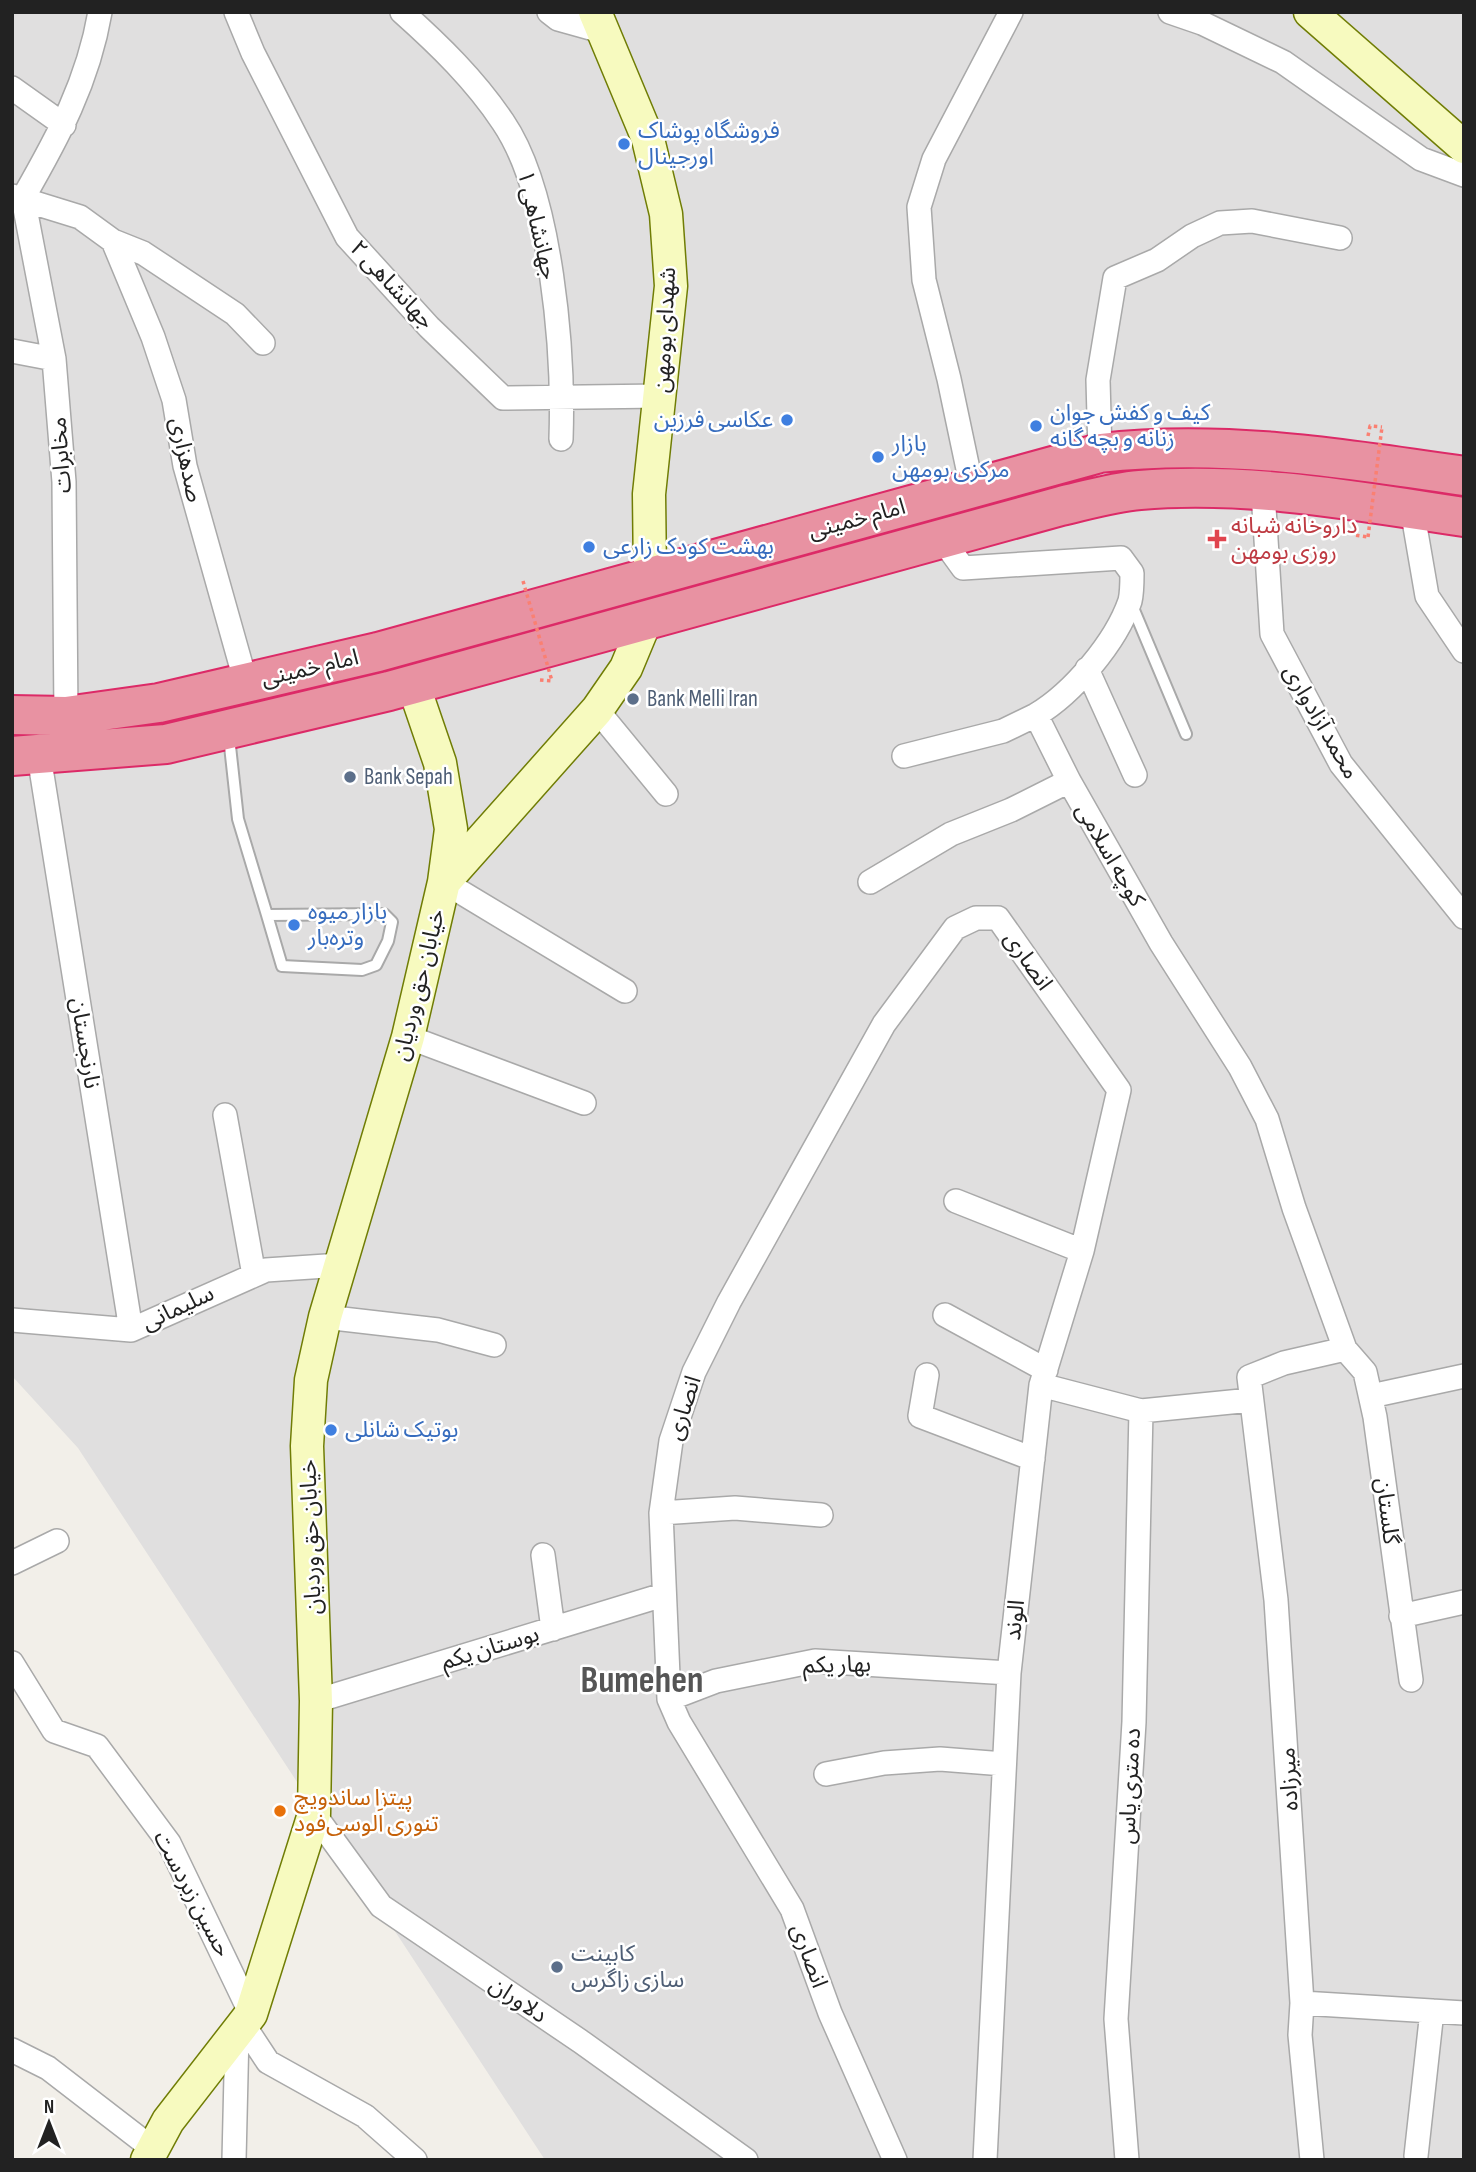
<svg xmlns="http://www.w3.org/2000/svg" width="1476" height="2172" font-family="'Sofia Sans Condensed','Noto Sans Arabic',sans-serif">
<style>
.residential{fill:#e0dfdf}
.lines{fill:none;stroke-linecap:round;stroke-linejoin:round}
.lane-casing{stroke:#a9a9a9;stroke-width:14}
.street-casing{stroke:#a9a9a9;stroke-width:26}
.secondary-casing{stroke:#707d05;stroke-width:35}
.highway-casing{stroke:#dc2a67;stroke-width:42}
.path{stroke:#fa8072;stroke-width:3.5;stroke-dasharray:3.5 3.5;stroke-linecap:butt}
.lane{stroke:#fff;stroke-width:10}
.street{stroke:#fff;stroke-width:23}
.secondary{stroke:#f7fabf;stroke-width:32}
.highway{stroke:#e892a2;stroke-width:38}
.path-bridge{stroke:#fa8072;stroke-width:3.5;stroke-dasharray:3.5 3.5;stroke-linecap:butt}
.shop-dot{fill:#3f7fe0;stroke:#fff;stroke-width:2.5}
.health-dot{fill:#e0444e;stroke:#fff;stroke-width:2.5}
.service-dot{fill:#5c6f8a;stroke:#fff;stroke-width:2.5}
.food-dot{fill:#e8710a;stroke:#fff;stroke-width:2.5}
.labels{text-anchor:middle;dominant-baseline:central;stroke-width:5;stroke-linejoin:round;paint-order:stroke}
.shop-label{font-size:23px;fill:#366cbe;stroke:#fff;text-anchor:start}
.street-label{font-size:23px;fill:#222;stroke:#fff}
.health-label{font-size:23px;fill:#be3a42;stroke:#fff;text-anchor:start}
.service-label{font-size:23px;fill:#4e5e75;stroke:#fff;text-anchor:start}
.food-label{font-size:23px;fill:#c56008;stroke:#fff;text-anchor:start}
.town-label{font-size:37px;font-weight:bold;fill:#555;stroke:#fff}
</style>
<rect width="100%" height="100%" fill="#f2efe9"/>
<path class="residential" d="M12,12H1464V2160H545L78,1448L12,1376Z"/>
<g class="lines">
<g class="lane-casing">
<path id="lane" d="M1131,603L1186,734
M229,737L238,819L267,915L384,914L392,922L388,941L376,965L362,970L282,966L267,915"/>
</g>
<g class="street-casing">
<path id="street" d="M236,12L253,53L347,237L429,327L503,398L661,396
M402,12C439,45 475,80 503,122C552,194 564,353 561,439
M549,12L558,19L601,31
M1170,12L1202,23L1283,62L1421,159L1464,175
M12,88L64,125
M12,196L80,217L113,241L143,253L235,314L263,343
M23,198L54,359L64,482L66,716
M23,198C58,137 88,82 100,12
M113,241L153,337L174,400L185,466L246,683
M12,351L54,359
M1100,453L1098,380L1115,278L1157,260L1192,236L1220,223L1252,221L1340,238
M972,488L949,379L924,280L919,207L934,159L1011,12
M1263,492L1272,634L1341,764L1464,917
M1412,509L1427,596L1464,651
M942,539L963,568L1121,558L1132,573C1132,582 1132,593 1130,601C1116,642 1073,693 1036,715L1069,781L1161,943L1240,1067L1267,1119L1294,1208L1345,1349L1365,1372L1375,1417L1411,1680
M1087,669L1135,775
M597,710L666,794
M39,756L131,1330
M904,756L1003,731L1036,715
M444,882L625,991
M870,882L951,834L1011,810L1069,781
M408,1037L584,1103
M225,1115L254,1275
M956,1201L1082,1251
M945,1315L1046,1370
M325,1317L438,1330L494,1345
M12,1320L131,1330L266,1270L341,1265
M927,1375L920,1416L1033,1459
M1041,1385L1141,1411L1251,1400
M1371,1396L1464,1376
M661,1513L735,1508L821,1515
M543,1555L553,1629
M12,1563L57,1541
M1401,1616L1464,1602
M12,1663L54,1731L97,1746L169,1843L251,2014
M669,1699L716,1681L815,1661L1009,1673
M316,1701L663,1595
M826,1774L884,1763L940,1759L1004,1764
M314,1814L381,1906L580,2041L746,2160
M1302,2003L1464,2013
M243,2024L268,2062L365,2116L415,2160
M12,2050L48,2068L153,2149
M1416,2156L1432,2011
M234,2160L237,2032
M895,2160L830,2013L792,1909L679,1722L669,1699L661,1513L671,1441L694,1372L729,1302L884,1024L955,928L976,918H998L1119,1090L1082,1251L1041,1385L1009,1673L985,2160
M1127,2160L1116,2019L1134,1722L1141,1411
M1312,2160L1300,2035L1302,2003L1276,1600L1249,1377L1284,1363L1345,1349"/>
</g>
<g class="secondary-casing">
<path id="secondary" d="M595,12L648,139L666,214L671,286L649,494L650,576
M1310,12L1464,147
M444,882L597,710L626,668L646,620
M147,2160L168,2121L251,2014L314,1814L316,1701L307,1446L311,1380L325,1317L408,1037L444,882L451,829L440,763L413,684"/>
</g>
<g class="highway-casing">
<path id="highway" d="M12,715L66,716L159,703L378,652L1100,453C1221,439 1343,458 1464,476
M12,756L166,744L389,691L1061,506C1087,500 1114,492 1140,490C1248,481 1357,501 1464,517"/>
</g>
<path class="path" d="M1368,436L1370,426L1382,427
M1355,529V535L1368,537
M540,680L552,681"/>
<use href="#lane" class="lane"/>
<use href="#street" class="street"/>
<use href="#secondary" class="secondary"/>
<use href="#highway" class="highway"/>
<path class="path-bridge" d="M1368,537L1382,427
M523,581L552,681"/>
</g>
<g class="shop-dot">
<circle cx="624" cy="144" r="7"/>
<circle cx="787" cy="420" r="7"/>
<circle cx="1036" cy="426" r="7"/>
<circle cx="878" cy="457" r="7"/>
<circle cx="589" cy="547" r="7"/>
<circle cx="294" cy="925" r="7"/>
<circle cx="331" cy="1430" r="7"/>
</g>
<path class="health-dot" d="M1213.5 528.5h7v7h7v7h-7v7h-7v-7h-7v-7h7z"/>
<g class="service-dot">
<circle cx="633" cy="699" r="7"/>
<circle cx="350" cy="777" r="7"/>
<circle cx="557" cy="1967" r="7"/>
</g>
<circle class="food-dot" cx="280" cy="1811" r="7"/>
<g class="labels">
<g class="shop-label">
<text x="638" y="131">فروشگاه پوشاک<tspan x="638" dy="26">اورجینال</tspan></text>
<text x="1050" y="413">کیف و کفش جوان<tspan x="1050" dy="26">زنانه و بچه گانه</tspan></text>
<text x="773" y="420" text-anchor="end">عکاسی فرزین</text>
<text x="892" y="444">بازار<tspan x="892" dy="26">مرکزی بومهن</tspan></text>
<text x="603" y="547">بهشت کودک زارعی</text>
<text x="308" y="912">بازار میوه<tspan x="308" dy="26">وتره‌بار</tspan></text>
<text x="345" y="1430">بوتیک شانلی</text>
</g>
<g class="street-label">
<text transform="translate(537 225) rotate(77)">جهانشاهی ۱</text>
<text transform="translate(392 285) rotate(47)">جهانشاهی ۲</text>
<text transform="translate(665 330) rotate(-87)">شهدای بومهن</text>
<text transform="translate(61 455) rotate(-94)">مخابرات</text>
<text transform="translate(186 460) rotate(78)">صدهزاری</text>
<text transform="translate(857 519) rotate(-15)">امام خمینی</text>
<text transform="translate(310 668) rotate(-13)">امام خمینی</text>
<text transform="translate(1321 722) rotate(60)">محمد آزادواری</text>
<text transform="translate(1110 855) rotate(60)">کوچه اسلامی</text>
<text transform="translate(1028 961) rotate(55)">انصاری</text>
<text transform="translate(419 985) rotate(-76)">خیابان حق وردیان</text>
<text transform="translate(85 1043) rotate(81)">نارنجستان</text>
<text transform="translate(178 1308) rotate(-25)">سلیمانی</text>
<text transform="translate(684 1408) rotate(-72)">انصاری</text>
<text transform="translate(1387 1511) rotate(83)">گلستان</text>
<text transform="translate(311 1537) rotate(-92)">خیابان حق وردیان</text>
<text transform="translate(1015 1620) rotate(-84)">الوند</text>
<text transform="translate(490 1648) rotate(-17)">بوستان یکم</text>
<text transform="translate(837 1665) rotate(-1)">بهار یکم</text>
<text transform="translate(1289 1779) rotate(-93)">میرزاده</text>
<text transform="translate(1130 1786) rotate(-87)">ده متری یاس</text>
<text transform="translate(192 1894) rotate(62)">حسین زبردست</text>
<text transform="translate(809 1956) rotate(70)">انصاری</text>
<text transform="translate(518 2000) rotate(34)">دلاوران</text>
</g>
<g class="health-label">
<text x="1231" y="526">داروخانه شبانه<tspan x="1231" dy="26">روزی بومهن</tspan></text>
</g>
<g class="service-label">
<text x="647" y="699">Bank Melli Iran</text>
<text x="364" y="777">Bank Sepah</text>
<text x="571" y="1954">کابینت<tspan x="571" dy="26">سازی زاگرس</tspan></text>
</g>
<g class="food-label">
<text x="294" y="1798">پیتزا ساندویچ<tspan x="294" dy="26">تنوری اَلوسی‌‌فود</tspan></text>
</g>
<g class="town-label">
<text x="642" y="1681">Bumehen</text>
</g>
</g>
<rect width="1476" height="2172" fill="none" stroke="#222222" stroke-width="28"/>
<g transform="translate(49 2123)" stroke="#ffffff" stroke-width="5" paint-order="stroke">
<path d="M0-5L12 26L0 18L-12 26Z" fill="#222222"/>
<text y="-10" font-size="19" font-weight="bold" text-anchor="middle" fill="#222222">N</text>
</g>
</svg>
